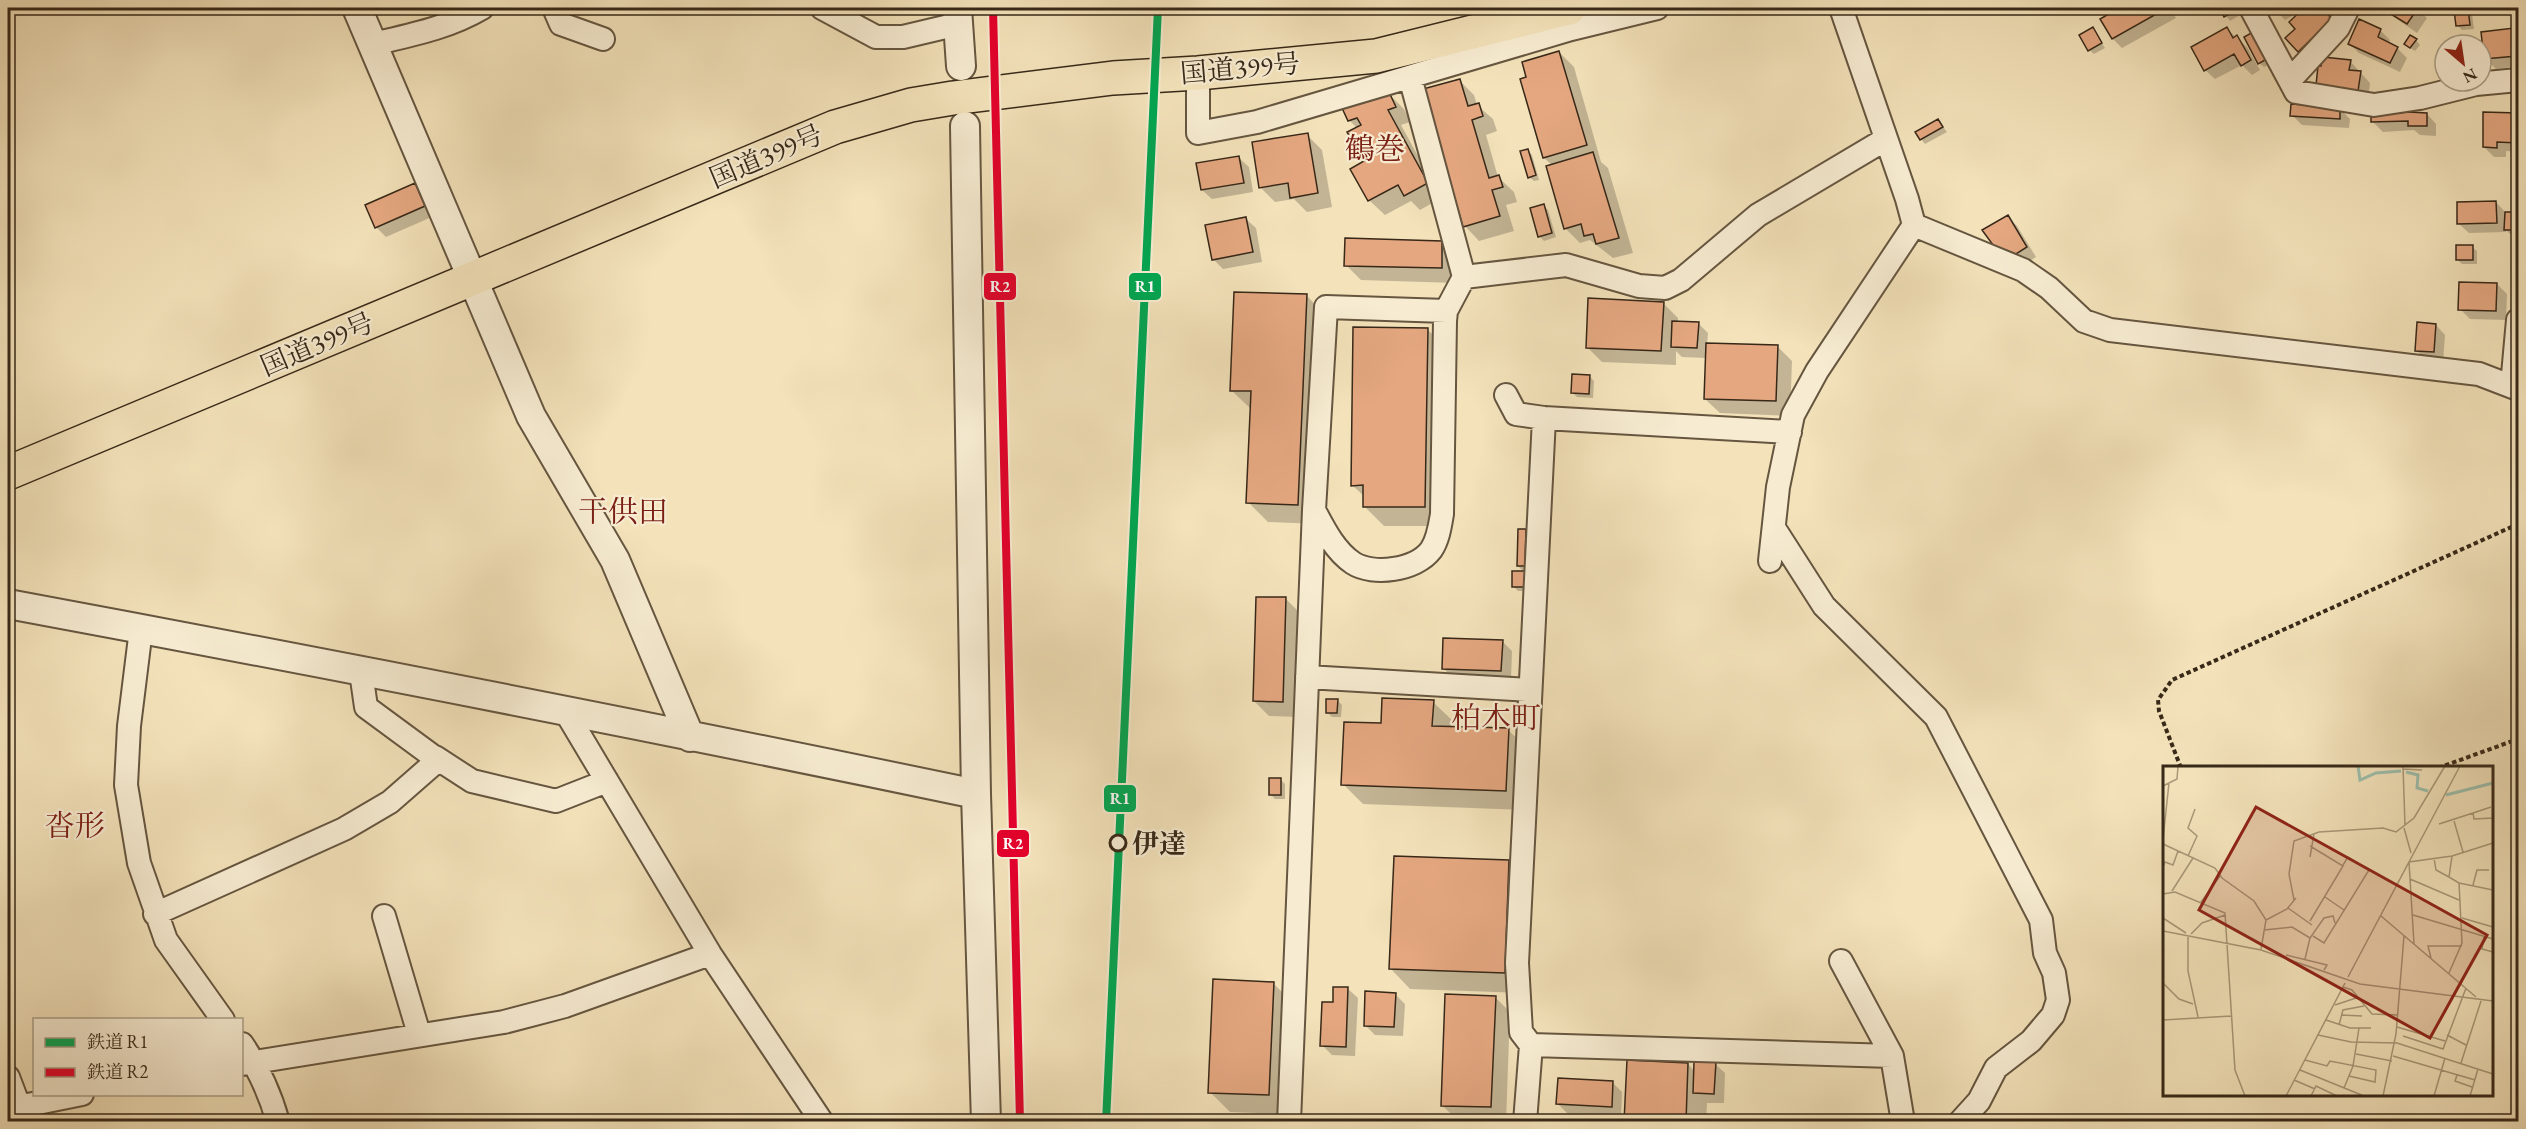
<svg xmlns="http://www.w3.org/2000/svg" width="2526" height="1129" font-family="'EB Garamond','Noto Serif JP',serif">
<style>
.shadow{fill:#0003}
.building{fill:#e4a780;stroke:#372818;stroke-width:1.5}
.lines{fill:none;stroke-linecap:round;stroke-linejoin:round}
.minor-casing{stroke:#665640;stroke-width:26}
.tertiary-casing{stroke:#665640;stroke-width:32}
.trunk-casing{stroke:#372818;stroke-width:36}
.path{stroke:#372818;stroke-width:4;stroke-dasharray:4.5 3;stroke-linecap:butt}
.minor{stroke:#f7ecd2;stroke-width:22}
.tertiary{stroke:#f7ecd2;stroke-width:28}
.trunk{stroke:#f3e2ba;stroke-width:33}
.rail-1-casing{stroke:#f7ecd2;stroke-width:12}
.rail-2-casing{stroke:#f7ecd2;stroke-width:12}
.rail-1{stroke:#00a651;stroke-width:8}
.rail-2{stroke:#e4002b;stroke-width:8}
.stop-dot{fill:#f7ecd2;stroke:#372818;stroke-width:3}
.labels{text-anchor:middle;dominant-baseline:central;stroke-width:4.5;stroke-linejoin:round;paint-order:stroke}
.street-label{font-size:27px;fill:#372818;stroke:#f7ecd2}
.stop-label{font-size:27px;font-weight:bold;fill:#372818;stroke:#f7ecd2;text-anchor:start}
.quarter-label{font-size:30px;fill:#7a1f14;stroke:#f7ecd2}
.inset-river{fill:none;stroke:#9cbeac;stroke-width:3}
.inset-road{fill:none;stroke:#a89879;stroke-width:1.5}
.view{fill:#8f2418;fill-opacity:0.15;stroke:#8f2418;stroke-width:3}
.inset-edge{fill:none;stroke:#372818;stroke-width:3}
.line-badge{stroke:#f7ecd2;stroke-width:2}
.badge-label{font-size:16px;text-anchor:middle;font-weight:bold;fill:#fff}
</style>
<rect width="100%" height="100%" fill="#f3e2ba"/>
<filter id="stains"><feTurbulence type="fractalNoise" baseFrequency=".00333" numOctaves="4"/><feColorMatrix values="0 0 0 0 .2 0 0 0 0 .09 0 0 0 0 .02 0 0 0 .5 -.17"/></filter>
<radialGradient id="worn" r=".72"><stop offset=".6" stop-color="#630" stop-opacity="0"/><stop offset="1" stop-color="#630" stop-opacity=".3"/></radialGradient>
<path class="shadow" d="M1236,8H1264V12H1241Z
M2122,8H2170L2176,18L2122,48L2113,39L2102,19Z
M2227,8H2238L2242,14L2230,21L2222,10Z
M2273,8H2320L2341,29L2308,60L2287,38L2297,29L2301,11L2285,20Z
M2381,8H2416L2427,18L2417,33Z
M2468,10L2472,14L2474,29L2462,30L2458,26Z
M2092,29L2105,48L2094,54L2089,50Z
M2227,29L2247,47L2260,70L2252,75L2242,65L2215,79L2205,70Z
M2380,30L2390,40L2388,44L2397,48L2407,58L2400,72L2359,53L2349,43Z
M2514,30L2518,34V66L2496,69L2486,59Z
M2246,38L2271,64L2264,67L2259,63Z
M2416,40L2420,45L2415,51L2410,48Z
M1559,52L1574,67L1601,162L1608,168L1633,253L1613,258L1590,240L1580,243L1565,228L1552,165L1544,158L1522,80L1528,78Z
M2350,61L2370,83L2368,100L2327,95Z
M1459,80L1474,95L1477,105L1493,119L1497,131L1486,135L1498,177L1514,192L1517,202L1506,205L1514,231L1479,241L1465,226Z
M1389,94L1404,109L1410,122L1401,125L1441,198L1420,210L1411,201L1385,215L1370,201L1352,169L1366,161L1357,128L1349,120Z
M2340,109L2350,119L2349,128L2302,125L2292,115Z
M2427,114L2436,124V136L2420,135L2414,130L2383,132L2373,122Z
M2518,115V152L2506,151V157H2494L2484,147Z
M1938,120L1947,132L1925,144L1921,139Z
M1307,135L1322,150L1332,207L1307,212L1294,199L1275,202L1260,187Z
M1528,151L1532,155L1539,180L1534,181L1529,177Z
M1239,158L1249,167L1253,192L1212,199L1202,190Z
M414,185L424,194L434,216L386,237L376,227L367,206Z
M2496,202L2505,212L2518,215V234H2510L2506,230V232L2469,233L2459,224Z
M1544,206L1548,210L1556,237L1544,241L1540,237Z
M2008,217L2017,226L2036,257L2026,263L2005,255L1994,244Z
M1246,219L1256,228L1262,262L1223,269L1213,259Z
M1442,242L1457,257L1456,283L1361,280L1346,265Z
M2472,247L2477,251V264H2462L2457,259Z
M2497,284L2507,294L2506,320L2470,319L2460,309Z
M1307,296L1326,316L1318,524L1268,522L1248,502L1252,410L1231,390Z
M1663,303L1678,318V322L1698,323L1708,333L1707,344L1777,346L1792,361L1790,416L1720,413L1705,399L1707,358L1682,357L1676,351V365L1602,362L1587,347Z
M2436,325L2445,335L2443,362L2426,360L2416,350Z
M1427,329L1447,349L1445,526H1384L1364,506L1365,497L1352,485Z
M1590,377L1594,381L1593,398L1577,397L1572,392Z
M1526,531L1530,535L1529,570H1523L1531,577L1530,591H1518L1513,586L1525,573L1518,566Z
M1286,599L1301,614L1298,717L1269,716L1254,701Z
M1502,641L1512,651L1511,680L1453,678L1443,668Z
M1338,701L1342,705L1341,717H1332L1327,712Z
M1433,702L1453,721L1452,728L1508,730L1528,749L1526,810L1363,804L1343,784L1382,725Z
M1281,780L1285,784V799H1275L1271,795Z
M1508,861L1528,881L1524,993L1410,989L1391,969Z
M1273,983L1293,1003L1289,1114L1230,1112L1210,1092Z
M1348,989L1358,998L1355,1056L1332,1055L1322,1045Z
M1395,994L1405,1004L1403,1036L1375,1035L1365,1025Z
M1495,997L1510,1012L1506,1122L1457,1120L1442,1105Z
M1688,1064L1695,1072L1715,1064L1725,1073L1724,1103H1707L1706,1122H1625Z
M1612,1082L1622,1092L1621,1116L1568,1114L1558,1104Z"/>
<path class="building" d="M2119,8H2167L2112,39L2100,19Z
M2224,8H2238L2239,9L2224,17L2220,9Z
M2304,8H2322L2332,19L2298,52L2285,38L2295,29L2289,22Z
M2381,8H2418L2407,24Z
M2468,8L2470,25L2456,26L2454,10Z
M2359,19L2381,29L2378,37L2398,47L2390,63L2348,44Z
M2093,27L2102,43L2088,51L2079,35Z
M2227,27L2233,38L2237,35L2251,60L2241,66L2234,54L2204,71L2191,47Z
M2514,28L2517,56L2484,59L2481,32Z
M2253,32L2267,59L2258,64L2244,37Z
M2410,35L2417,39L2410,48L2404,44Z
M1559,51L1587,145L1543,158L1520,79L1526,77L1522,62Z
M2323,57L2351,60L2349,70L2361,71L2358,91L2316,85L2318,66H2321Z
M1460,79L1468,106L1479,103L1483,116L1472,120L1489,178L1499,175L1503,187L1492,190L1500,216L1463,227L1423,89Z
M1389,92L1396,107L1388,110L1428,183L1404,196L1398,185L1368,201L1350,169L1364,161L1347,132L1361,125L1357,118L1348,121L1342,108Z
M2291,104L2340,107V119L2290,116Z
M2409,112L2427,113V126H2408V121L2371,122V115Z
M2483,112L2518,113V143L2497,142V148L2483,147Z
M1938,119L1943,127L1920,140L1915,132Z
M1308,133L1318,193L1290,198L1288,183L1259,188L1252,142Z
M1528,149L1536,175L1528,178L1520,151Z
M1593,152L1619,238L1596,244L1593,234L1584,236L1581,224L1564,229L1546,166Z
M1239,156L1244,183L1201,190L1196,163Z
M415,183L425,206L375,228L365,205Z
M2496,201L2497,223L2457,224V202Z
M1544,204L1552,233L1538,237L1530,208Z
M2505,212H2518L2517,230H2504Z
M2008,215L2027,247L2016,254L1993,245L1982,230Z
M1246,217L1253,252L1212,260L1205,225Z
M1345,238L1442,241V268L1344,266Z
M2456,245H2473V260H2456Z
M2459,282L2497,283L2496,311L2458,310Z
M1234,292L1307,294L1298,505L1246,503L1251,391H1230Z
M1588,298L1664,302L1661,351L1586,348Z
M1672,321L1699,322L1697,348L1671,347Z
M2417,322L2436,324L2434,352L2415,351Z
M1353,327L1428,328L1425,507H1363V485L1351,486Z
M1706,343L1778,345L1776,401L1704,399Z
M1572,374L1590,375L1589,394L1571,393Z
M1518,529H1526L1525,566H1517Z
M1512,571H1527L1526,587H1512Z
M1256,597H1286L1283,702L1253,701Z
M1443,638L1503,640L1501,671L1442,669Z
M1382,698L1434,700L1432,726L1509,728L1506,791L1341,785L1344,722L1381,723Z
M1326,699H1338L1337,713H1326Z
M1269,778H1281V795H1269Z
M1394,856L1509,860L1505,973L1389,969Z
M1213,979L1274,982L1269,1095L1208,1093Z
M1333,987H1348L1346,1047L1320,1046L1322,1002H1333Z
M1365,991L1396,993L1394,1027L1364,1026Z
M1445,994L1496,996L1491,1107L1441,1106Z
M1627,1060L1688,1063L1686,1122H1624Z
M1694,1061L1716,1062L1714,1094L1693,1093Z
M1558,1078L1613,1081L1612,1107L1556,1104Z
M1203,1116L1258,1118V1122H1203Z"/>
<g class="lines">
<g class="minor-casing">
<path id="minor" d="M554,8L561,24L603,39
M822,8L876,37H903L958,24
M2251,8L2296,92L2374,105L2420,98L2476,84L2518,80
M373,44C411,35 448,28 482,8
M1198,73V133L1257,122L1571,29L1657,8
M2290,80L2338,28L2348,8
M1914,225L2023,270L2049,288L2084,321L2110,330L2479,374L2518,389
M1464,277L1566,265L1639,286L1665,288L1681,280L1758,215L1886,139
M2512,386L2518,320
M1506,395L1516,414L1544,418L1790,432
M1544,418L1517,963L1521,1032L1531,1045L1892,1056
M1314,510C1324,529 1335,551 1353,563C1373,576 1416,570 1431,550C1438,540 1440,526 1442,514L1445,321L1446,311L1464,277L1410,77
M1774,528L1824,606L1936,717L2041,920L2045,953L2054,973L2058,1000L2053,1015L2031,1041L1996,1068L1979,1101L1960,1122
M1770,561L1778,487L1793,415L1817,371L1914,225L1907,199L1841,8
M141,629L129,726L126,785L139,863L166,940L223,1020
M1307,677L1530,690
M564,709L710,954L822,1122
M435,757L472,781L556,801L607,781
M155,914L344,829L390,802L438,760L366,707L361,672
M384,916L419,1034
M1841,961L1892,1056L1903,1122
M242,1044C259,1069 270,1093 278,1122
M242,1064L504,1022L565,1006L710,954
M8,1077L19,1106
M8,1109L82,1094
M1289,1122L1314,510L1326,307L1446,311
M1525,1122L1531,1045"/>
</g>
<g class="tertiary-casing">
<path id="tertiary" d="M357,8L531,416L615,560L690,737
M957,8L961,66
M965,126L976,794L986,1122
M8,604C331,664 654,727 976,794"/>
</g>
<g class="trunk-casing">
<path id="trunk" d="M8,473L835,127L911,105L953,98L1113,78L1198,73L1376,56L1569,8"/>
</g>
<path class="path" d="M2181,768L2159,711L2158,700L2172,680L2518,524
M2438,768L2518,739"/>
<use href="#minor" class="minor"/>
<use href="#tertiary" class="tertiary"/>
<use href="#trunk" class="trunk"/>
<g class="rail-1-casing">
<path id="rail-1" d="M1106,1122C1120,750 1142,379 1158,8"/>
</g>
<g class="rail-2-casing">
<path id="rail-2" d="M993,8L1020,1122"/>
</g>
<use href="#rail-1" class="rail-1"/>
<use href="#rail-2" class="rail-2"/>
</g>
<circle class="stop-dot" cx="1118" cy="843" r="8"/>
<g class="labels">
<g class="street-label">
<text transform="translate(1240 68) rotate(-5)">国道399号</text>
<text transform="translate(766 156) rotate(-23)">国道399号</text>
<text transform="translate(317 344) rotate(-23)">国道399号</text>
</g>
<g class="stop-label">
<text x="1132" y="843">伊達</text>
</g>
<g class="quarter-label">
<text x="1375" y="148">鶴巻</text>
<text x="623" y="511">干供田</text>
<text x="1496" y="717">柏木町</text>
<text x="75" y="825">沓形</text>
</g>
</g>
<g transform="translate(2163 766)">
<rect width="330" height="330" fill="#f3e2ba"/>
<path class="inset-river" d="M195,0L197,14L213,7L238,5M243,6L255,9L254,22L265,25M283,29L330,17"/>
<path class="inset-road" d="M240,0L242,59M240,3L259,4M0,20L14,13L15,0M310,47L328,41M291,55L300,86M276,58L310,47L311,53L330,52M241,62L248,87M0,73L6,17M0,78L52,102L59,112L91,135L103,154M25,90L34,70L25,62L32,43M147,91L151,68M271,92L273,104L286,111M246,96L297,0M246,96L251,178M0,101L2,96L10,99L15,85M247,113L296,134M296,117L330,124M310,119L314,104H326M9,125L30,92M0,128L12,126L62,147L72,304L82,330M162,131L181,144M131,134L126,108L131,75L156,66L220,62L233,66L251,52L282,0M38,136L57,110M125,142L149,159M250,149L330,173M218,150L313,231M0,152L23,167M299,152L330,161M147,155L180,100L147,80M101,164L129,161L147,172M0,165L98,184L197,218L330,235M28,168L39,157L62,149M150,170L161,177L206,104L185,91L180,99M321,170L319,183L330,186M25,171V205L35,251M98,183L103,154L124,143L133,132M123,189L164,199L161,204M268,192L265,180H299M142,193L147,172L161,152L170,150L172,157M286,207L299,177L296,117L286,111L289,90M185,211L246,96L289,90L330,77M0,217L16,233L30,238M180,221L189,224L209,248L235,249M172,239L193,232M178,249L199,250M0,254L68,250M163,254L187,262H208M176,259L180,244L201,240M234,261L282,275M155,269L188,276L234,277L330,308M284,269L303,279M240,270L280,283L303,222M193,288L229,295M230,290L312,314M142,294L164,300L167,295L213,304L212,316L186,310M298,297L318,235M137,304L201,330M294,309L292,315L309,321M131,314L152,323M181,322L190,300L196,262M123,330L182,217M148,330L153,320L174,330M220,330L233,268L241,170M271,330L282,292M307,330L315,303"/>
<path class="view" d="M93,41L324,169L267,272L36,144Z"/>
<rect width="330" height="330" class="inset-edge"/>
</g>
<g class="line-badge">
<rect x="983" y="272" width="34" height="29" rx="6" fill="#e4002b"/>
<rect x="1128" y="272" width="34" height="29" rx="6" fill="#00a651"/>
<rect x="1103" y="784" width="34" height="29" rx="6" fill="#00a651"/>
<rect x="996" y="829" width="34" height="29" rx="6" fill="#e4002b"/>
</g>
<g class="badge-label">
<text x="1000" y="292">R2</text>
<text x="1145" y="292">R1</text>
<text x="1120" y="804">R1</text>
<text x="1013" y="849">R2</text>
</g>
<rect width="2526" height="1129" fill="none" stroke="#f3e2ba" stroke-width="30"/>
<rect x="9" y="9" width="2508" height="1111" fill="none" stroke="#372818" stroke-width="3"/>
<rect x="15" y="15" width="2496" height="1099" fill="none" stroke="#372818" stroke-width="1.5"/>
<rect x="33" y="1018" width="210" height="78" fill="#f7ecd2" stroke="#aa9e88" stroke-width="1.5"/>
<rect x="45" y="1038" width="30" height="9" fill="#00a651" stroke="#aa9e88" stroke-width="1.5"/>
<text x="87" y="1048" font-size="18" fill="#372818">鉄道 R1</text>
<rect x="45" y="1068" width="30" height="9" fill="#e4002b" stroke="#aa9e88" stroke-width="1.5"/>
<text x="87" y="1078" font-size="18" fill="#372818">鉄道 R2</text>
<g transform="translate(2463 63) rotate(151)"><circle r="28" fill="#f7ecd2" stroke="#aa9e88" stroke-width="1.5"/>
<path d="M0-4.5L10 22L0 15L-10 22Z" fill="#8f2418"/>
<text y="-9" font-size="16" font-weight="bold" text-anchor="middle" fill="#372818">N</text>
</g>
<rect width="100%" height="100%" filter="url(#stains)"/>
<rect width="100%" height="100%" fill="url(#worn)"/>
</svg>
